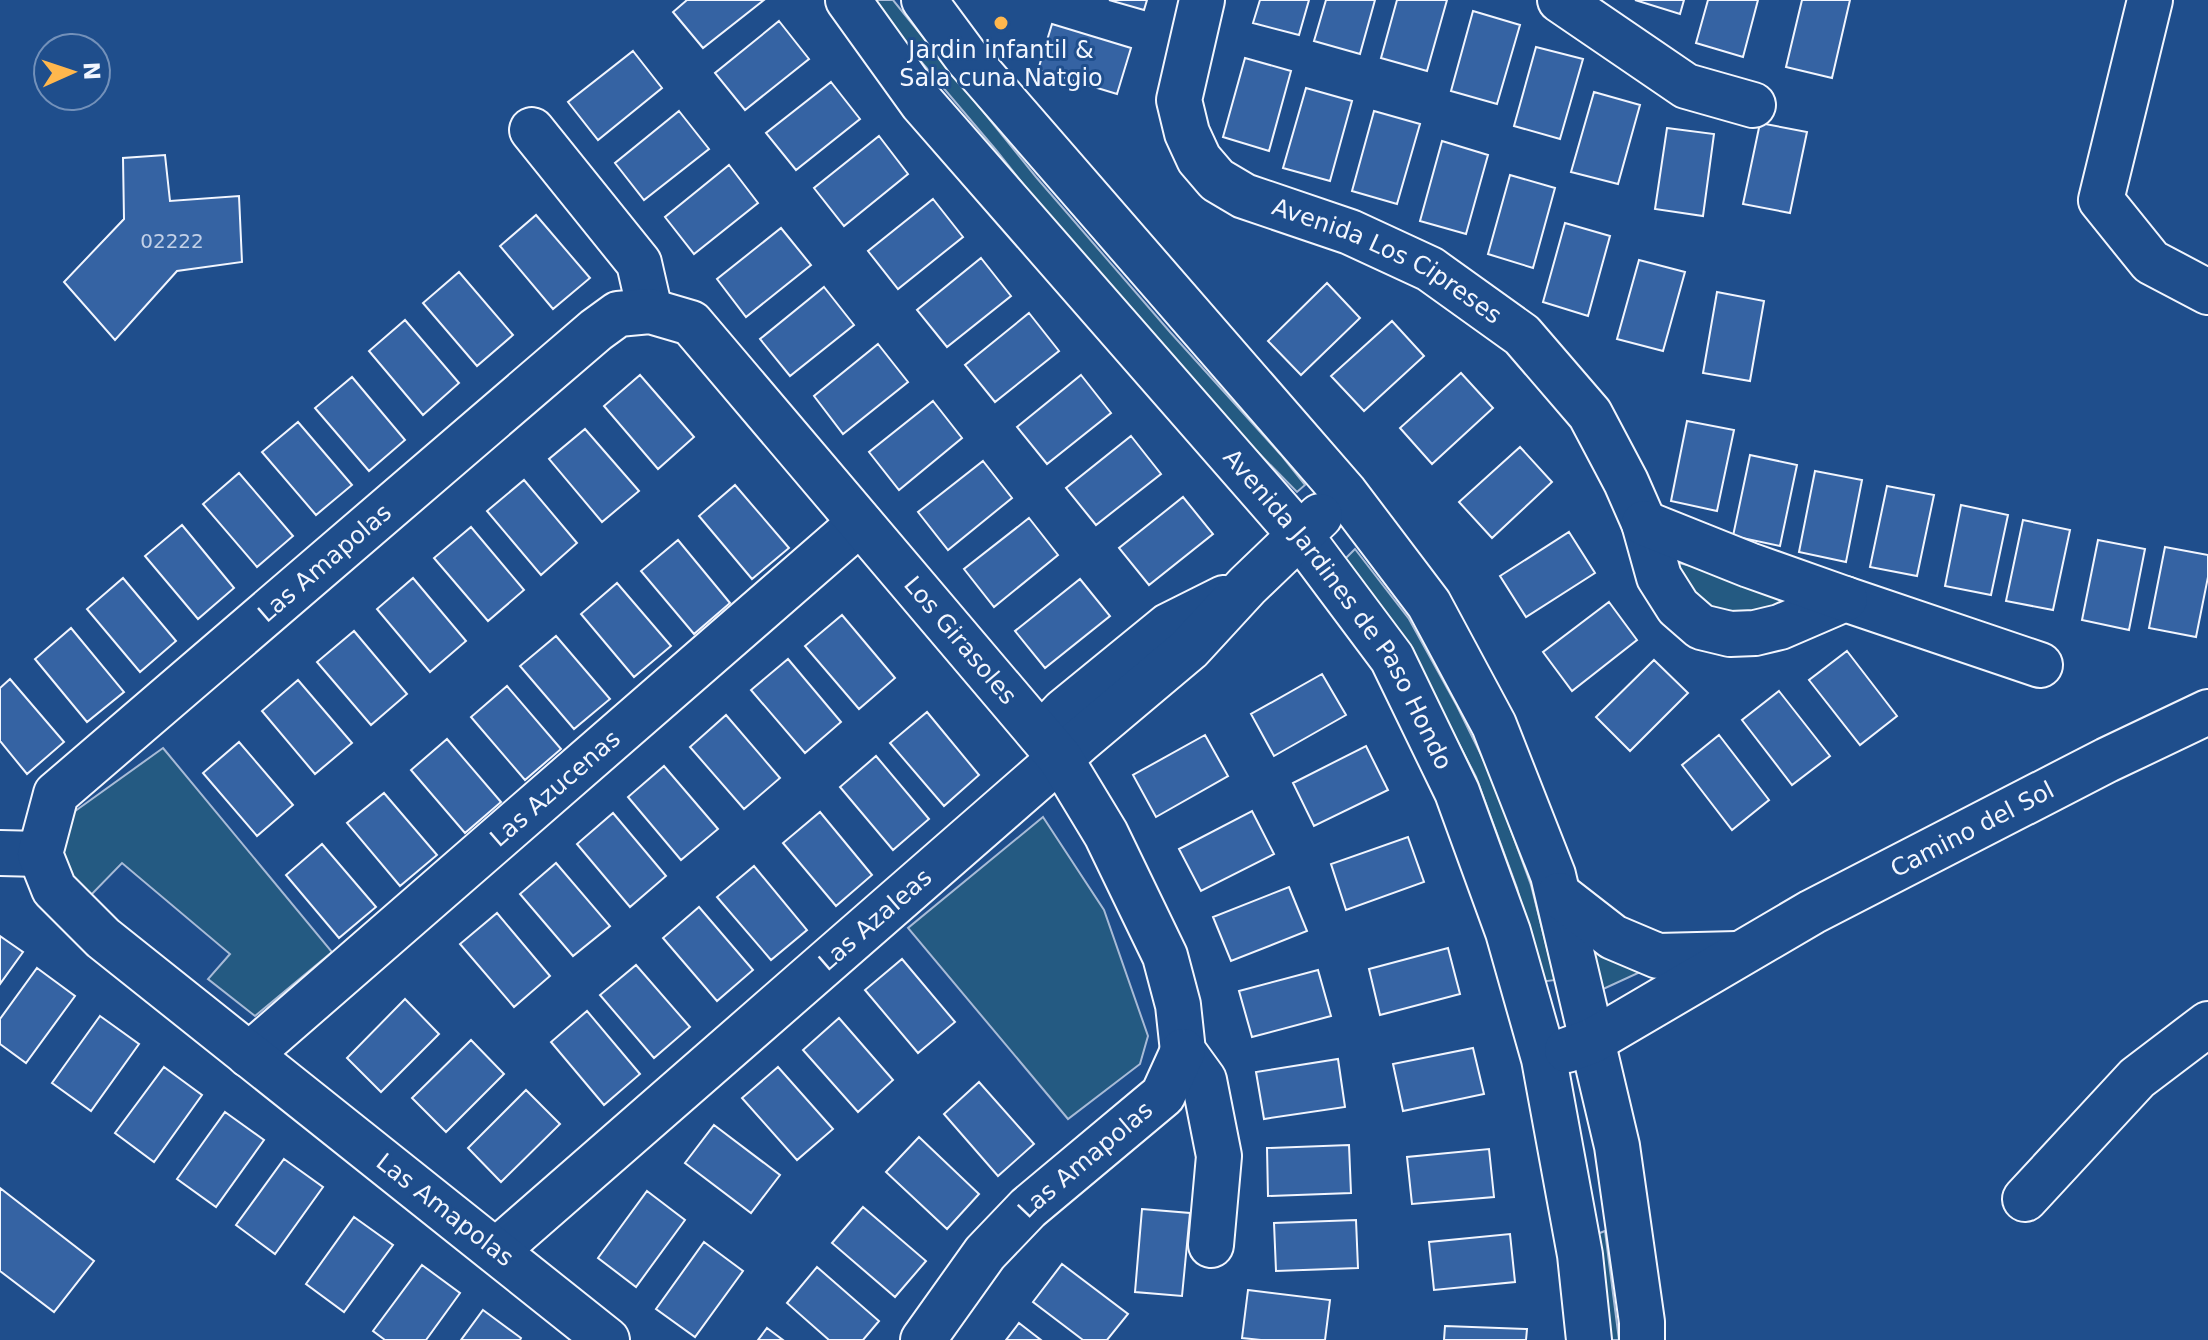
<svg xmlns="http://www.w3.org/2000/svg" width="2208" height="1340" font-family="'DejaVu Sans',sans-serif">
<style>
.green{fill:#245a82;stroke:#a8bbd7;stroke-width:2}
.building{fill:#3563a3;stroke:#f2f6ff;stroke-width:2}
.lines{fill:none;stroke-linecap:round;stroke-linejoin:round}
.minor-casing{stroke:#f2f6ff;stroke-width:48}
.minor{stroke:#1f4e8c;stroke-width:44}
.poi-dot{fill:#ffb74d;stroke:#1f4e8c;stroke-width:3}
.labels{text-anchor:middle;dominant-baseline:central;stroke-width:6;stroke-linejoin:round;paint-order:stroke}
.number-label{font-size:20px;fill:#c3d1e8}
.poi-label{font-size:24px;fill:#f2f6ff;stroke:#1f4e8c}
.street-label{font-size:24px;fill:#f2f6ff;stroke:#1f4e8c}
</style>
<rect width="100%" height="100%" fill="#1f4e8c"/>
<path class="green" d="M873,0H893L1036,177L1170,332L1281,455L1305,485L1297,492L1239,433L1081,257L996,150L885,19Z
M1355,549L1409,619L1457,706L1490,773L1531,885L1555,980L1540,982L1517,888L1476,777L1442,711L1345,559Z
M1663,559L1772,586L1783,597L1777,610L1758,616L1694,607Z
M163,748L332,952L255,1016L208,979L230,954L122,863L89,897L62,862L71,814Z
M1043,817L1104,910L1148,1036L1140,1064L1068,1119L908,928Z
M1592,940L1649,968L1601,990Z
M1605,1231L1619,1340H1603L1592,1236Z"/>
<path class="building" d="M687,0H764L703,48L673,12Z
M1109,0H1147L1144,10Z
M1260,0H1309L1299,35L1253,23Z
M1326,0H1375L1360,54L1314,41Z
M1397,0H1447L1427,71L1381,58Z
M1635,0H1684L1680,14Z
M1708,0H1758L1743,57L1696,43Z
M1802,0H1850L1832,78L1786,67Z
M1473,11L1520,25L1497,104L1451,91Z
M779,21L809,59L745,110L715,73Z
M1052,24L1131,48L1117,94L1038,70Z
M1536,47L1583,59L1560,139L1514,126Z
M633,51L662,88L598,140L568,102Z
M1245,58L1291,71L1269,151L1223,137Z
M831,82L860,119L796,170L766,133Z
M1306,88L1352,101L1330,181L1283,168Z
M1594,92L1640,105L1618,184L1571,172Z
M679,111L709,149L644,200L615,163Z
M1374,111L1420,124L1397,204L1352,191Z
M1760,123L1807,132L1790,213L1743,204Z
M1667,128L1714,134L1703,216L1655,209Z
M879,136L908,174L844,226L814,188Z
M1442,141L1488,155L1466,234L1420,221Z
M165,155L170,201L239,196L242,262L177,271L115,340L64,282L124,219L123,158Z
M729,165L758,203L694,254L665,217Z
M1510,175L1555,188L1533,268L1488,254Z
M933,199L963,237L898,289L868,251Z
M536,215L590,278L553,309L500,246Z
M1565,223L1610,236L1588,316L1543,302Z
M781,228L811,265L746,317L717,279Z
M981,258L1011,296L947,347L917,310Z
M1639,260L1685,272L1663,351L1617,339Z
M459,272L513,335L477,366L423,303Z
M1327,283L1360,318L1301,375L1268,341Z
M824,287L854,325L790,376L760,339Z
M1717,292L1764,301L1750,381L1703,373Z
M1029,313L1059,351L995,402L965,365Z
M405,320L459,383L423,415L369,351Z
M1392,321L1424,356L1364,411L1331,376Z
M878,344L908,382L843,434L814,396Z
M1461,373L1493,408L1432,464L1400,428Z
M640,375L694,437L658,469L604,406Z
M1081,375L1111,413L1047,464L1017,427Z
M352,377L405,440L369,471L315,408Z
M933,401L962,438L899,490L869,452Z
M1687,421L1734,430L1717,511L1671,501Z
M298,422L352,485L316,515L262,452Z
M585,429L639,491L602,522L549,459Z
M1131,436L1161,474L1096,525L1066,488Z
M1520,447L1552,482L1492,538L1459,502Z
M1750,455L1797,465L1780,546L1733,536Z
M983,461L1012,498L948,550L918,512Z
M1815,471L1862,480L1846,562L1799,552Z
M239,473L293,536L257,567L203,504Z
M524,480L577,543L541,575L487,511Z
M735,485L789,548L752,579L699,516Z
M1887,486L1934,495L1917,576L1870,567Z
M1183,497L1213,534L1149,585L1119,548Z
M1961,505L2008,515L1991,595L1945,586Z
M1029,518L1058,555L994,607L964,569Z
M2023,520L2070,530L2053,610L2006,601Z
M182,525L234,588L198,619L145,556Z
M471,527L524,590L488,621L434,558Z
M1569,532L1595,573L1526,617L1500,576Z
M678,540L730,603L694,634L641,571Z
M2098,540L2145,549L2129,630L2082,620Z
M2165,547L2208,555V577L2196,637L2149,628Z
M123,578L176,641L140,672L87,609Z
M413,578L466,641L430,672L377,609Z
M1080,579L1110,616L1045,668L1015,631Z
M617,583L671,646L634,677L581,614Z
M1609,602L1637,640L1572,691L1543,652Z
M842,615L895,678L859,709L805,646Z
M71,628L124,692L87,722L35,659Z
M354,631L407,694L371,725L317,662Z
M556,636L610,699L574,729L520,666Z
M1847,651L1897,716L1860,745L1809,680Z
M788,659L841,722L805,753L751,690Z
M1654,660L1688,693L1630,751L1596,717Z
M1322,674L1346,715L1274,756L1251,714Z
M10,679L64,742L27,774L0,741V688Z
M298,680L352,743L315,774L262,711Z
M507,686L561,749L525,780L471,717Z
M1779,691L1830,756L1792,785L1742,720Z
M927,712L979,775L944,806L890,743Z
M726,715L780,778L744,809L690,747Z
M1205,735L1228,776L1156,817L1133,775Z
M1719,735L1769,800L1732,830L1682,765Z
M447,739L501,802L465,833L411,770Z
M239,742L293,805L257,836L203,773Z
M1366,746L1388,790L1314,826L1293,783Z
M876,756L929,819L893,850L840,787Z
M664,766L718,829L681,860L628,797Z
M384,793L437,855L400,886L347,823Z
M1252,811L1274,854L1201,891L1179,849Z
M820,812L872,875L836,906L783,843Z
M613,813L666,876L630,907L577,844Z
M1408,837L1424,882L1346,910L1331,864Z
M322,844L376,907L339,938L286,875Z
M556,863L610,926L573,956L520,894Z
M754,866L807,930L771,960L717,897Z
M1289,887L1307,931L1231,961L1213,917Z
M699,907L753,970L717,1001L663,938Z
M497,913L550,976L514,1007L460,944Z
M0,936L23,952L0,984Z
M1448,948L1460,994L1380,1015L1369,969Z
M902,959L955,1022L918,1053L865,990Z
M636,965L690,1027L654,1058L600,995Z
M37,968L75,996L26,1063L0,1044V1019Z
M1318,970L1331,1016L1252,1037L1239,991Z
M405,999L439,1034L381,1092L347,1058Z
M587,1011L640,1074L604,1105L551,1042Z
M100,1016L139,1044L91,1111L52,1083Z
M839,1018L893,1080L858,1112L803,1050Z
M471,1040L504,1074L446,1132L412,1098Z
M1473,1048L1484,1094L1403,1111L1393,1064Z
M1338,1059L1345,1107L1264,1119L1256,1072Z
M164,1067L202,1095L154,1162L115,1133Z
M778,1067L833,1129L797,1160L742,1098Z
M979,1082L1034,1144L998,1176L944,1114Z
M526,1090L560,1124L501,1182L468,1148Z
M225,1112L264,1140L216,1207L177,1179Z
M714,1125L780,1175L751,1213L685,1163Z
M919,1137L979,1194L947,1229L886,1172Z
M1349,1145L1351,1193L1268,1196L1267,1148Z
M1489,1149L1494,1197L1412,1204L1407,1157Z
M284,1159L323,1187L275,1254L236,1225Z
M0,1188L94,1261L54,1312L0,1271Z
M647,1191L685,1220L636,1287L598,1258Z
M863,1207L926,1261L895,1297L832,1243Z
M1142,1209L1190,1213L1182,1296L1135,1292Z
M354,1217L393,1245L344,1312L306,1284Z
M1356,1220L1358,1268L1276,1271L1274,1223Z
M1510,1234L1515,1282L1434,1290L1429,1242Z
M704,1242L743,1271L695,1337L656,1309Z
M1062,1264L1128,1314L1107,1340H1083L1033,1302Z
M422,1265L460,1293L426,1340H385L373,1331Z
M817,1267L879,1321L863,1340H829L787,1303Z
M1248,1290L1330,1300L1325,1340H1261L1242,1338Z
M483,1310L521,1338L520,1340H461Z
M1019,1323L1041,1340H1006Z
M1445,1326L1527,1329L1526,1340H1444Z
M767,1328L783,1340H758Z"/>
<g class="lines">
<g class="minor-casing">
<g id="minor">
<path id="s1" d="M848,0L922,103L1300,535L1392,658L1457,792L1508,932L1544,1059L1580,1255L1589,1340"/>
<path d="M924,0L967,58L1345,493L1429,604L1494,725L1553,875L1617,1146L1642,1322V1340"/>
<path id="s2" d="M1202,0L1179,100L1187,133L1199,159L1217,180L1244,196L1350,232L1430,269L1522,335L1590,414L1626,482L1644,523L1659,577L1678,607L1701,627L1730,634L1755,633L1780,627L1845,599L2040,665"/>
<path d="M1560,0L1686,86L1753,105"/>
<path d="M2150,0L2101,200L2151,262L2208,292"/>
<path d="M532,130L639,263L650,311"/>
<path d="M1644,523L1749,565L1845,599"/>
<path d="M1041,735L1064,711L1168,626L1224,598"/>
<path d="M0,853L40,854"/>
<path d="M1559,895L1613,937L1658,956L1737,954"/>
<path id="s3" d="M1567,1050L1592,1041L1812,912L2107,760L2208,712"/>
<path id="s4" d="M249,1055L860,523"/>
<path d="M2025,1199L2137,1078L2208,1024"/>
<path id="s5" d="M497,1250L1081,740L1189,649L1247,586L1320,516"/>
<path id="s6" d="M607,1340L103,938L54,889L40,854L56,794L596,330L618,314L650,311L691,323L1060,758L1106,834L1165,956L1178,1005L1183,1051L1204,1080L1219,1156L1211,1245"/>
<path id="s7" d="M923,1340L985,1253L1028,1208L1163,1095L1183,1051"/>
</g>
</g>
<use href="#minor" class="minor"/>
</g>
<circle class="poi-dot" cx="1001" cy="23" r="8"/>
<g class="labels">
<g class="number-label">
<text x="172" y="241">02222</text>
</g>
<g class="poi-label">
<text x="1001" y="50">Jardin infantil &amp;<tspan x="1001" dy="28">Sala cuna Natgio</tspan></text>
</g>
<g class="street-label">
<text stroke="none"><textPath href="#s2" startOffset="382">Avenida Los Cipreses</textPath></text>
<text stroke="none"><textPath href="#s6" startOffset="1168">Las Amapolas</textPath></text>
<text stroke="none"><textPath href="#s1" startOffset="784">Avenida Jardines de Paso Hondo</textPath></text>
<text stroke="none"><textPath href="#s6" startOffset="2044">Los Girasoles</textPath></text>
<text stroke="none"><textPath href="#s4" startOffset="406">Las Azucenas</textPath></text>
<text stroke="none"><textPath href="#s3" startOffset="462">Camino del Sol</textPath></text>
<text stroke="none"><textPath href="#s5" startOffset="502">Las Azaleas</textPath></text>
<text stroke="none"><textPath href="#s7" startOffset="244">Las Amapolas</textPath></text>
<text transform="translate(445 1210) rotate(38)">Las Amapolas</text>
</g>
</g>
<g transform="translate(72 72) rotate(87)"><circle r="38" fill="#1f4e8c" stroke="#7391ba" stroke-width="2"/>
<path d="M0-6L14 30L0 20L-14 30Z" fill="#ffb74d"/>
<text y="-12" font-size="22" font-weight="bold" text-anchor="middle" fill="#f2f6ff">N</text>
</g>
</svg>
